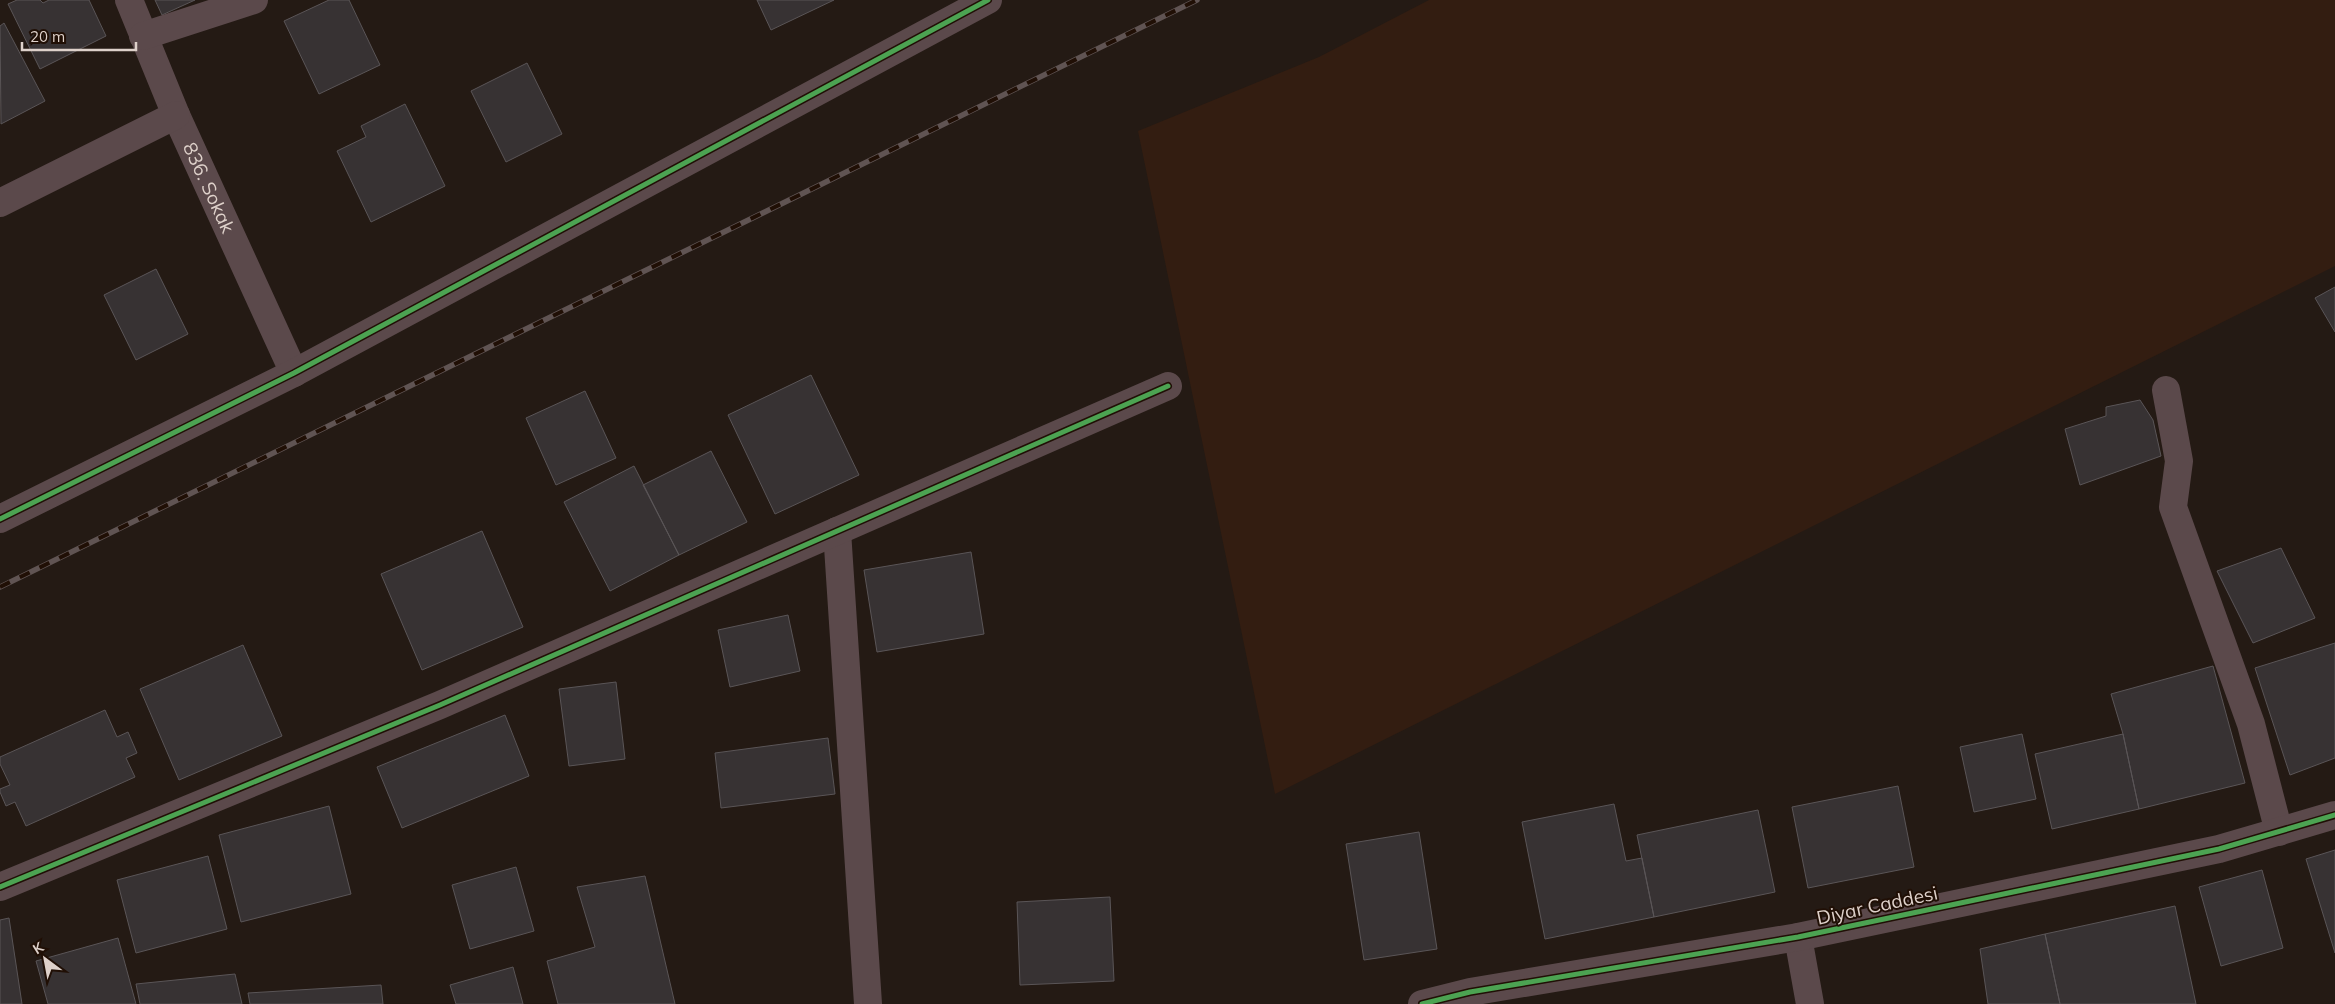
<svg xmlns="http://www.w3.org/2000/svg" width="2335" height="1004" font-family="Mulish,sans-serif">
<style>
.built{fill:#331d11}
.building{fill:#373233;stroke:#5a5557}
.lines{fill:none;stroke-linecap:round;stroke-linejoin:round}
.minor{stroke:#5b494b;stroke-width:28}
.rail-casing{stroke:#605453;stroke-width:5.5}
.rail{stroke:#200f05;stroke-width:4;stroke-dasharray:11;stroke-linecap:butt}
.cycleway-casing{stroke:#200f05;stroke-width:8}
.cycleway{stroke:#4ca352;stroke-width:5}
.labels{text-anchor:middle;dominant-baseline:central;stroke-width:4;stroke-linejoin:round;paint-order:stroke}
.street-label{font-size:19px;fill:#ded1ca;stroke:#200f05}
</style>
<rect width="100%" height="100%" fill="#241a14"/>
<path class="built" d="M1429,0H2335V266L1275,794L1138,131L1319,57Z"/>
<path class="building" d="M17,0H40L43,3L49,0H89L106,36L40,69L8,4Z
M155,0H195L162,15Z
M329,0H349L380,65L319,94L284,21Z
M757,0H834L771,30Z
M4,23L45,101L1,124L0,26Z
M527,63L562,134L506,162L471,91Z
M405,104L445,186L371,222L337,151L366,137L361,126Z
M156,269L188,334L136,360L104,295Z
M2335,287V332L2315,298Z
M811,375L859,475L775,514L728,415Z
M585,391L616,458L556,485L526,418Z
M2140,400L2153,420L2161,456L2080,485L2065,429L2106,416V407Z
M711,451L747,522L679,555L643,485Z
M634,466L679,555L610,591L564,502Z
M482,531L523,627L422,670L381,574Z
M2281,548L2315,618L2253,643L2217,571Z
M971,552L984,634L877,652L864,570Z
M788,615L800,671L730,687L718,630Z
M2335,643V758L2290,775L2255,668Z
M243,645L282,736L179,780L140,689Z
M2213,666L2245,783L2139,809L2123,734L2111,694Z
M616,682L625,759L569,766L559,689Z
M105,710L117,737L128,732L137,753L126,758L135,777L26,826L15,802L6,806L0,792V789L10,785L0,764V757Z
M505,715L529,776L402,828L377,767Z
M2022,734L2036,799L1974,812L1960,747Z
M2123,734L2139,809L2052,829L2035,754Z
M828,738L835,794L721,808L715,753Z
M1898,786L1914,867L1808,888L1792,807Z
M1614,804L1626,861L1642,858L1654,917L1545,939L1522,822Z
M329,806L351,894L241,922L219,835Z
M1758,810L1775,892L1654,917L1637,835Z
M1419,832L1437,949L1364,960L1346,844Z
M2335,850V953L2306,859Z
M208,856L227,929L136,953L117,880Z
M516,867L534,931L470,949L452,885Z
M2262,870L2283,948L2221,966L2199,887Z
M645,876L675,1004H558L547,961L595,947L577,887Z
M1110,897L1114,981L1020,985L1017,902Z
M2175,906L2196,1004H2060L2045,934Z
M9,918L22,1004H0V920Z
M2045,934L2060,1004H1988L1980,949Z
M118,938L136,1004H48L36,961Z
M513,967L523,1004H456L450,985Z
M235,974L242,1004H140L136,984Z
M381,985L383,1004H250L248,993Z"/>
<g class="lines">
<g class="minor">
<path id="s1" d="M129,0L176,115L294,373"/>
<path d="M143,36L254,0"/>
<path d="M0,203L176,115"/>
<path d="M2166,390L2179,461L2173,507L2251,724L2279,832"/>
<path d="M0,519L294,373L988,0"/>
<path d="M837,531L868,1004"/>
<path d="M0,887L440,705L1168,386"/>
<path d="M1798,937L1810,1004"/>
<path d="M1422,1004L1470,992L1798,937L2219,849L2335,815"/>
</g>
<g class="rail-casing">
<path id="rail" d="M0,587L1197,0"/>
</g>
<use href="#rail" class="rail"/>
<g class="cycleway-casing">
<path id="cycleway" d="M0,519L294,373L988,0
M0,887L440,705L1168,386
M1422,1004L1470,992L1798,937L2219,849L2335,815"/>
</g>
<use href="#cycleway" class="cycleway"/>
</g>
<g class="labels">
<g class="street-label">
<text stroke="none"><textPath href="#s1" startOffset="204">836. Sokak</textPath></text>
<text transform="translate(1877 905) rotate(-12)">Diyar Caddesi</text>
</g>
</g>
<g transform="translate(45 959) rotate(328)" stroke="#200f05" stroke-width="4" paint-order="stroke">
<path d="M0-4L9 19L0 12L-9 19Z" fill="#ded1ca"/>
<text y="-8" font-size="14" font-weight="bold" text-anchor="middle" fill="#ded1ca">K</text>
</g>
<path d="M22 42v8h114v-8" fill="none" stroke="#ded1ca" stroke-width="2.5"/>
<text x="30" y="42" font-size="15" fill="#ded1ca" stroke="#200f05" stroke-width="4" paint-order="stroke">20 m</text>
</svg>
